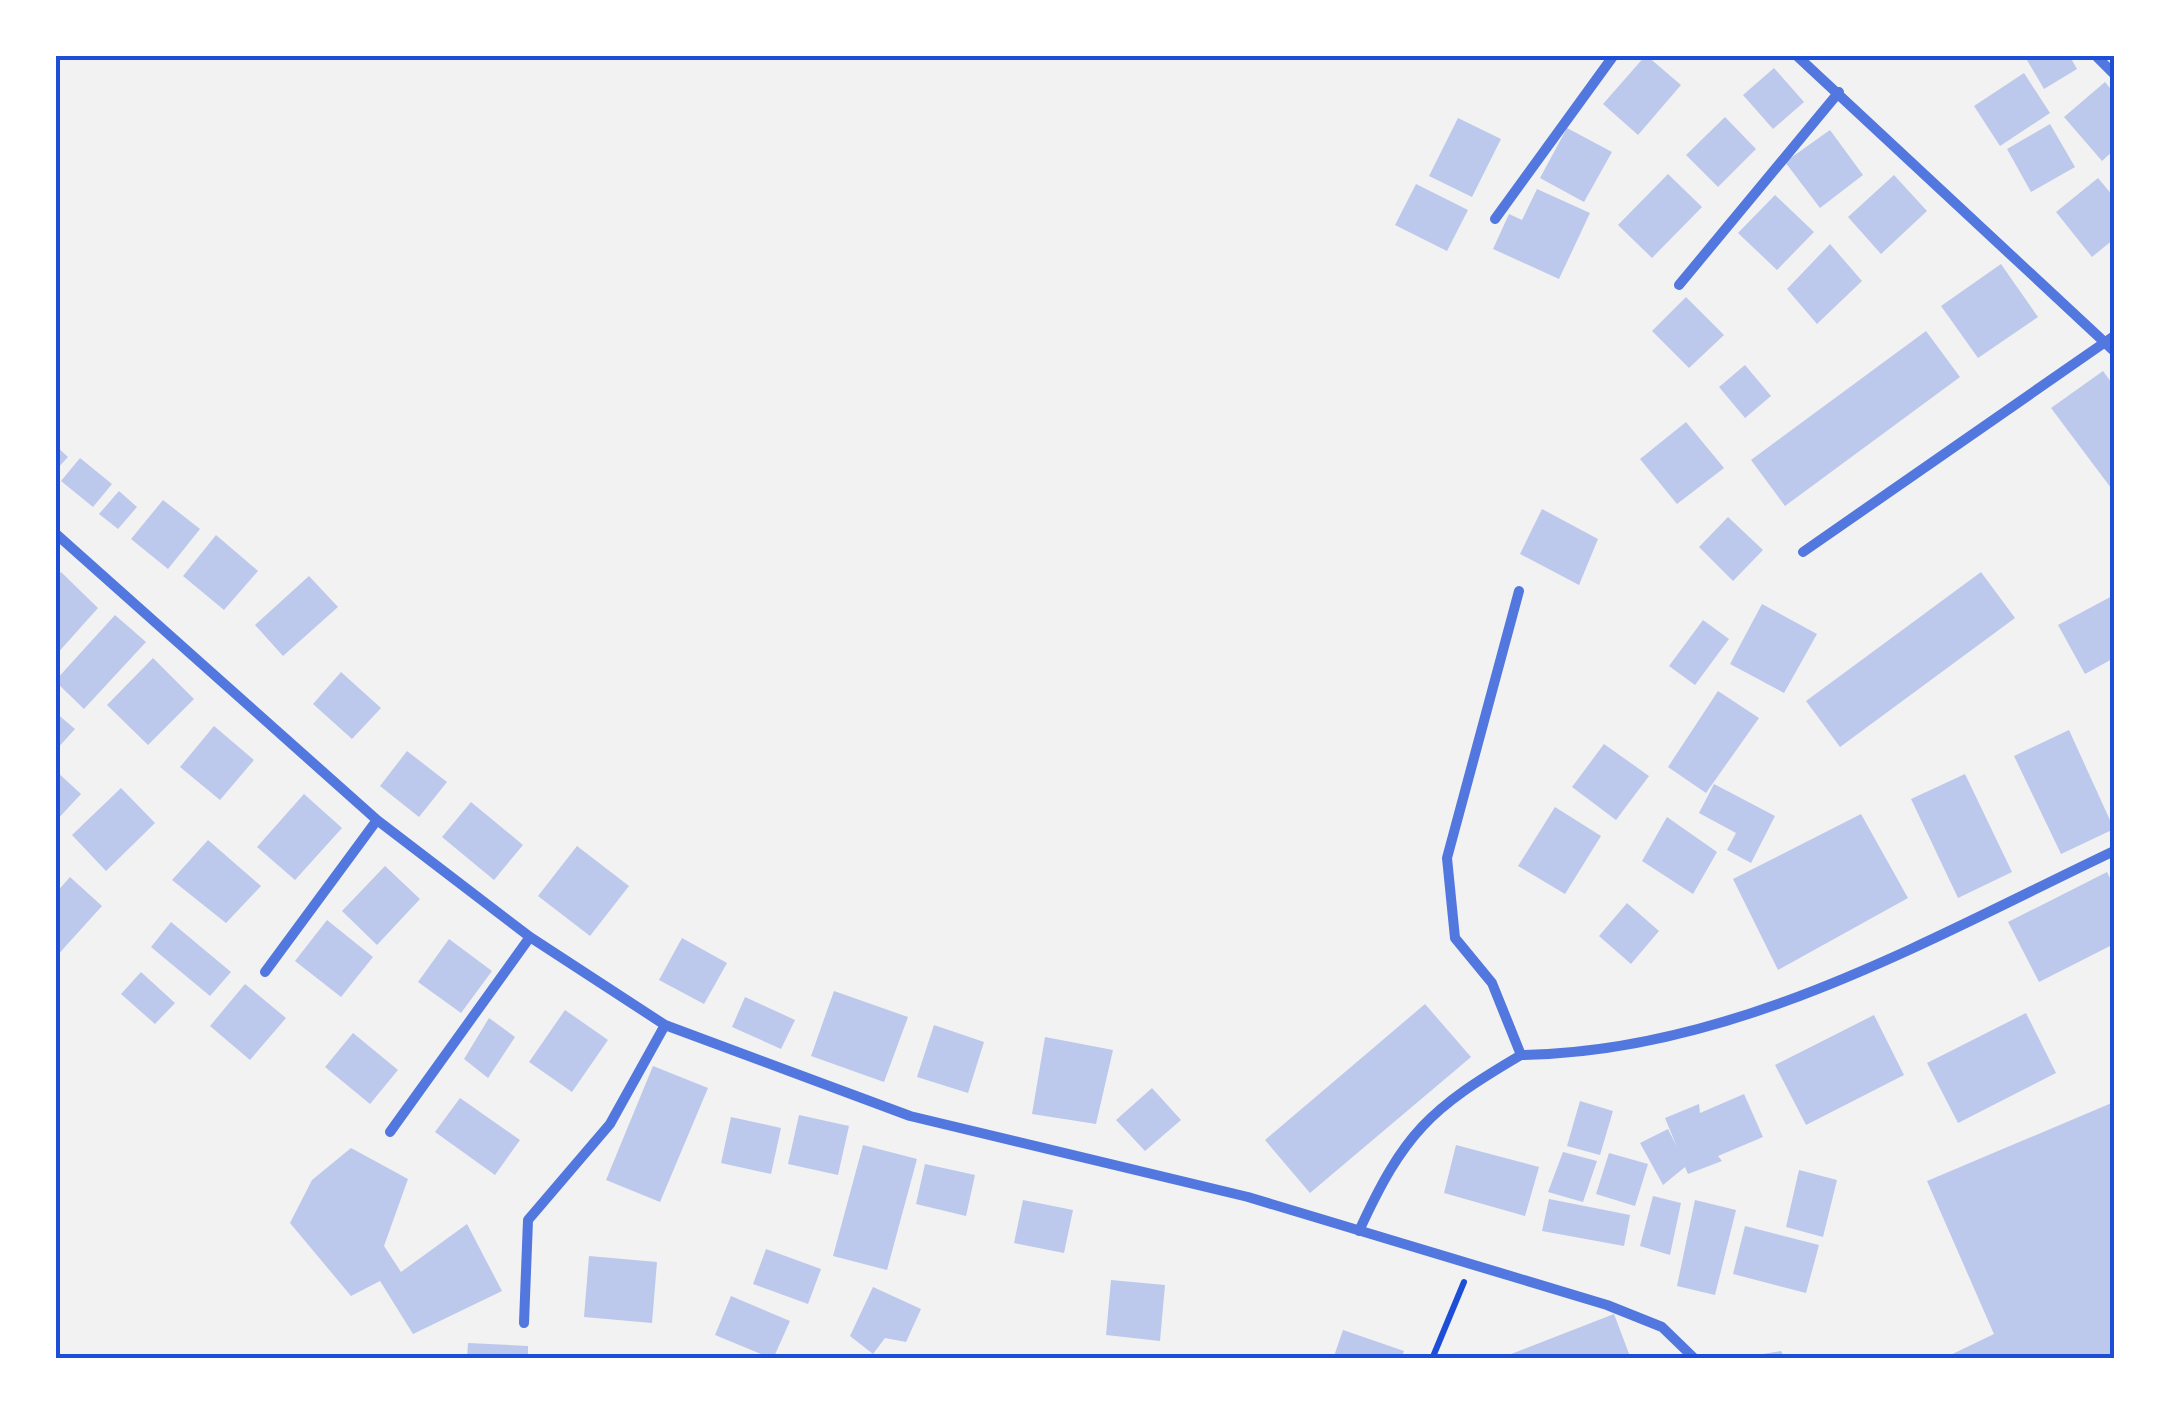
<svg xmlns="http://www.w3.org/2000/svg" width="2169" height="1414" font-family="Ubuntu,sans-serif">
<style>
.building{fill:#bdc9ec}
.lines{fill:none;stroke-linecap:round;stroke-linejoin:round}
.path{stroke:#1d4ed8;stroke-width:6}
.minor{stroke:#5277de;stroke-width:10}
.neatline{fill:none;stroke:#1d4ed8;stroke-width:4}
</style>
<rect width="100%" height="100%" fill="#f2f2f2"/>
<path class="building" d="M1503,55H1560V60L1503,58Z
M1646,55L1681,85L1638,135L1603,104Z
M2024,55H2069L2077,69L2044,89Z
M1774,68L1804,102L1773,129L1743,95Z
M2024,73L2050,113L2000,146L1974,106Z
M2105,82L2114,93V150L2102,161L2064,117Z
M1725,117L1756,149L1718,187L1686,155Z
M1458,118L1501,139L1472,197L1429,176Z
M2050,124L2075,167L2031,192L2007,149Z
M1567,128L1612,152L1584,202L1540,178Z
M1830,130L1863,175L1820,208L1785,162Z
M1668,174L1702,207L1652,258L1618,225Z
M1894,175L1927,211L1881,254L1848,217Z
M2098,178L2114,197V239L2092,257L2056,212Z
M1416,184L1468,210L1447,251L1395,225Z
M1537,189L1590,213L1559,279L1493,249L1509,214L1522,220Z
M1775,195L1814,232L1777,270L1738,233Z
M1830,244L1862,281L1817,324L1787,289Z
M2001,264L2038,317L1978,358L1941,306Z
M1686,297L1724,335L1689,368L1652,331Z
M1926,331L1960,377L1785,506L1751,460Z
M1745,365L1771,396L1745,418L1719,387Z
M2103,371L2114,386V492L2051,408Z
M1686,422L1724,468L1677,504L1640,459Z
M55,445L68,457L55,471Z
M80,458L112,484L93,507L61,481Z
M119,491L137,507L118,529L99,514Z
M163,500L200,529L168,569L131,539Z
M1542,509L1598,539L1579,585L1520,554Z
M1728,517L1763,550L1733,581L1699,547Z
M216,535L258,571L224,610L183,576Z
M61,572L98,608L55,656V579Z
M1981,572L2015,618L1840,747L1806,701Z
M309,576L338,607L283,656L255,625Z
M2114,595V658L2085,674L2058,625Z
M1762,604L1817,634L1784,693L1730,664Z
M115,615L146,642L84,709L55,681Z
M1703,620L1729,639L1695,685L1669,666Z
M153,658L194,699L148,745L107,705Z
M341,672L381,708L352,739L313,704Z
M1718,691L1759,718L1706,793L1668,767Z
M55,712L75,729L55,751Z
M214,726L254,760L220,800L180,767Z
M2069,730L2114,829L2061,854L2014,756Z
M1604,744L1649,776L1616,820L1572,787Z
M407,751L447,782L419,817L380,786Z
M55,770L81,794L55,822Z
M1965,774L2012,872L1958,898L1911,799Z
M1714,784L1775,816L1751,863L1727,850L1736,833L1699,813Z
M121,788L155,823L106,871L72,835Z
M304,794L342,828L295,880L257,847Z
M471,802L523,845L494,880L442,837Z
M1555,807L1601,836L1565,894L1518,866Z
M1861,814L1908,898L1778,970L1733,879Z
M1667,817L1717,852L1693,894L1642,861Z
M208,840L261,886L226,923L172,880Z
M577,846L629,886L590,936L538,896Z
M385,866L420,899L377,945L342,911Z
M2107,872L2114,886V944L2039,982L2008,922Z
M70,877L102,906L55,958V894Z
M1627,903L1659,931L1631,964L1599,936Z
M327,920L373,957L341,997L295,961Z
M171,922L231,972L210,996L151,947Z
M682,938L727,963L704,1004L659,980Z
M449,939L492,971L461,1013L418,982Z
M141,972L175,1003L155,1024L121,994Z
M245,984L286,1018L250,1060L210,1026Z
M834,991L908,1017L884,1082L811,1056Z
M745,997L795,1020L781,1049L732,1027Z
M1425,1004L1471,1057L1310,1193L1265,1140Z
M565,1010L608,1040L572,1092L529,1062Z
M2026,1013L2056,1073L1958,1123L1927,1063Z
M1874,1015L1904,1075L1806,1125L1775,1065Z
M489,1018L515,1037L488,1078L464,1059Z
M934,1025L984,1042L968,1093L917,1077Z
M353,1033L398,1070L370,1104L325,1067Z
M1045,1037L1113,1050L1096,1124L1032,1114Z
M653,1066L708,1088L660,1202L606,1180Z
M1152,1088L1181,1120L1145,1151L1116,1120Z
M1744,1094L1763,1137L1718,1156L1722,1161L1688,1174L1685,1167L1663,1185L1640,1143L1668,1129L1677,1147L1665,1118L1699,1104L1700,1113Z
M460,1098L520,1140L495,1175L435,1132Z
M1580,1101L1613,1111L1600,1155L1567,1146Z
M2114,1102V1359H1942L1994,1334L1927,1181Z
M799,1115L849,1126L838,1175L788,1164Z
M731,1117L781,1128L771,1174L721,1163Z
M863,1145L917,1159L887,1270L833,1256Z
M1456,1145L1539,1167L1525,1216L1444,1193Z
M351,1148L408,1179L384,1246L401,1272L467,1224L502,1291L413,1334L380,1281L351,1296L290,1223L312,1180Z
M1563,1152L1597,1161L1583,1202L1548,1192Z
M1609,1153L1648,1164L1635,1206L1596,1194Z
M925,1164L975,1175L966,1216L916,1204Z
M1799,1170L1837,1180L1823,1237L1786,1227Z
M1653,1196L1681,1203L1670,1255L1640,1246Z
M1549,1199L1630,1215L1624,1246L1542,1231Z
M1023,1200L1073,1210L1064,1253L1014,1243Z
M1695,1200L1736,1210L1715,1295L1677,1286Z
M1745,1226L1819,1245L1806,1293L1733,1274Z
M766,1249L821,1269L808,1304L753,1284Z
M589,1256L657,1262L652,1323L584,1317Z
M1111,1280L1165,1285L1160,1341L1106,1335Z
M873,1287L921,1309L906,1342L885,1338L873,1354L850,1336Z
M731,1296L790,1321L773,1359L715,1335Z
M1614,1314L1631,1359H1498Z
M1343,1330L1404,1351L1401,1359H1333Z
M468,1343L528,1346V1359H467Z
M1781,1351L1785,1359H1745L1744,1357Z"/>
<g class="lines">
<path class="path" d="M1432,1359L1464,1282"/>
<path class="minor" d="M1796,55L2114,351
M2095,55L2114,74
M1495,219L1614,55
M1679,285L1839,92
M55,533L377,820L530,937L665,1025L910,1116L1248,1197L1607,1305L1662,1327L1695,1359
M1803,552L2114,336
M265,972L377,820
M1521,1055C1734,1052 1927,940 2114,851
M390,1132L530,937
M1359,1231C1404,1133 1429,1109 1521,1055L1492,983L1455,938L1447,858L1519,591
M524,1323L528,1220L610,1124L665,1025"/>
</g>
<rect width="2169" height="1414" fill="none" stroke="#ffffff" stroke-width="115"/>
<rect x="58" y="58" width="2054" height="1298" class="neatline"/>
</svg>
